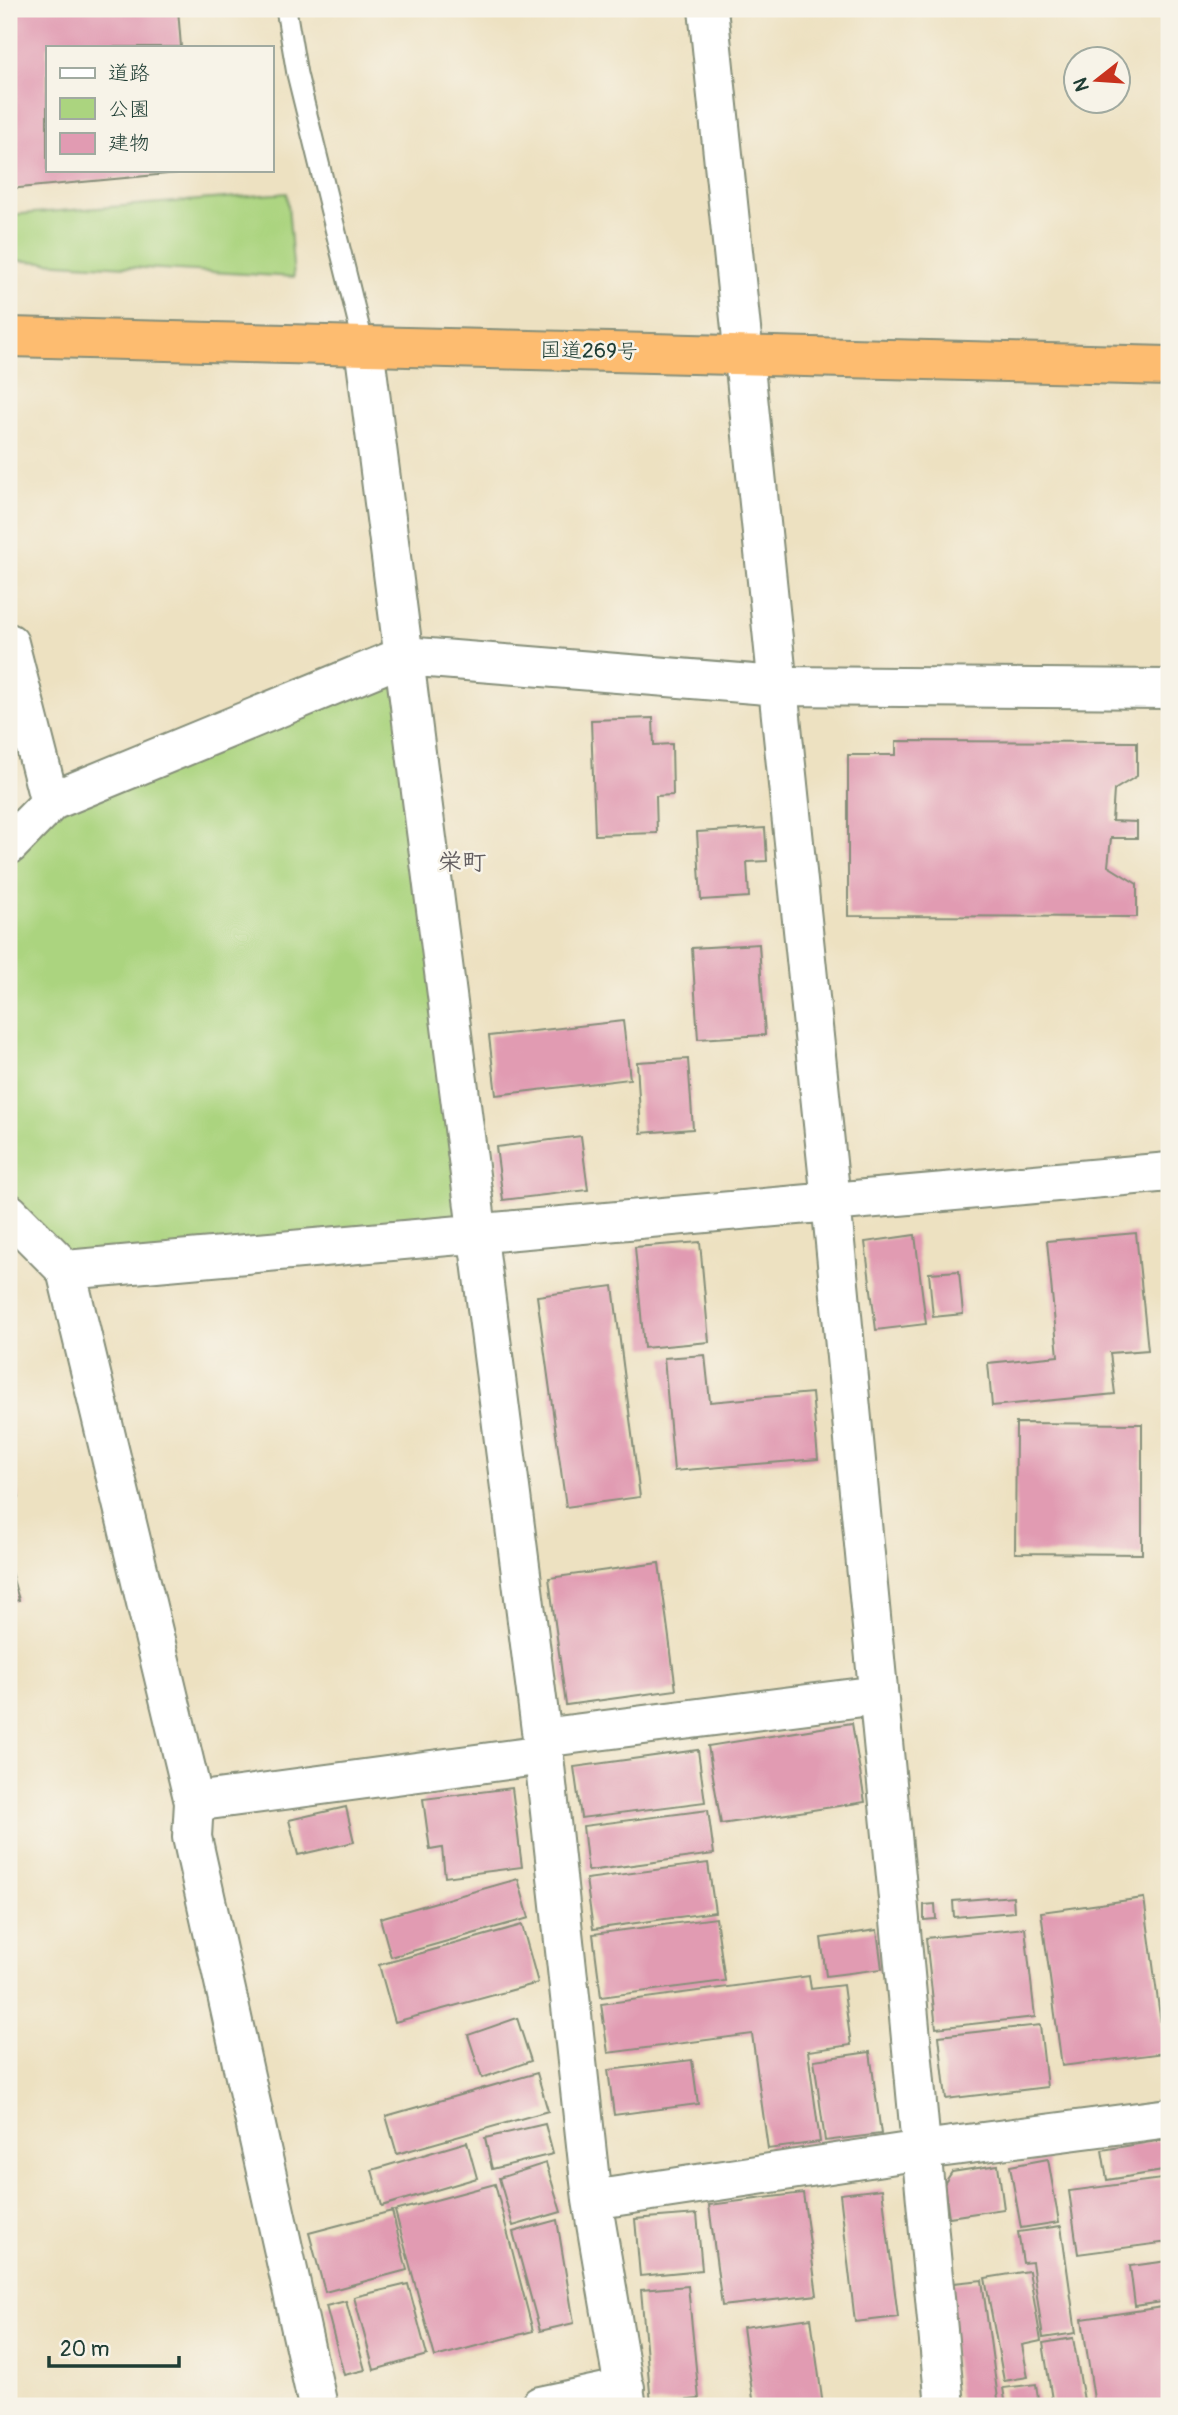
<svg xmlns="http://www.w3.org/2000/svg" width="1178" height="2415" font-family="Pangolin,'Klee One',sans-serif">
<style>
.green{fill:#abd47f;stroke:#65885a;stroke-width:2}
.building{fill:#e19bb2}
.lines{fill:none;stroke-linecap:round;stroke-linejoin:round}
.service-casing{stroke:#868f7a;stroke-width:23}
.minor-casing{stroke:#868f7a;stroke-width:42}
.trunk-casing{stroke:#868f7a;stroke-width:42}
.service{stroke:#fff;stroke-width:19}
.minor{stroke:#fff;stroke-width:38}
.trunk{stroke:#fdbc70;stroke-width:38}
.labels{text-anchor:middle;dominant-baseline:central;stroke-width:5;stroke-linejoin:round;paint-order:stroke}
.street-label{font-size:21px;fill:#1f3d34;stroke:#f7f3e8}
.quarter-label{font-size:24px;font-weight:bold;fill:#635e60;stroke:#f7f3e8}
</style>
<rect width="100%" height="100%" fill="#f7f3e8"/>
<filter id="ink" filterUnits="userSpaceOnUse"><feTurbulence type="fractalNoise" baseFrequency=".0143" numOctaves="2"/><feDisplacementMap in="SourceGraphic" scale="14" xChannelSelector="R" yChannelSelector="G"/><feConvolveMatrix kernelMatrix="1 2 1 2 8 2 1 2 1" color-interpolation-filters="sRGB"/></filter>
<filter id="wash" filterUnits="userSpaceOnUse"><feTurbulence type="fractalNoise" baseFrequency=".00686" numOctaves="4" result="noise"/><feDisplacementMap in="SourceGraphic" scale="28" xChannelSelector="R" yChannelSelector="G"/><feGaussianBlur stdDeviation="1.57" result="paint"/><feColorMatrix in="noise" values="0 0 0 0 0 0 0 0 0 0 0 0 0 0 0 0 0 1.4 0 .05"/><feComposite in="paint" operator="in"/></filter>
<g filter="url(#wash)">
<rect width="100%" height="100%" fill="#ede1c1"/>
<path class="green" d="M287,193L294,277L9,260V215Z
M404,656L477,1234L66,1270L9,1213V846L52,801Z"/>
<g id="blocks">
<path class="building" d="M9,9H178L181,47H47V170H188V172L9,189Z
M653,718L654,745L672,744L673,795L656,796L657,833L595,835L591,720Z
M896,741L1137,742V776L1114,790L1112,821L1137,822V838H1111L1108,866L1137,884V917L848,916V755H896Z
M765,828L767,861L747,862L749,897L701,900L697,832Z
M759,944L765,1035L698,1039L692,948Z
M623,1021L630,1079L496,1095L489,1036Z
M688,1059L693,1129L641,1133L637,1062Z
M581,1136L588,1190L503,1200L496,1147Z
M1136,1233L1148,1350L1110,1353L1115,1394L992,1406L988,1363L1058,1356L1047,1241Z
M915,1235L926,1324L876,1330L865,1242Z
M700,1242L709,1342L644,1348L635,1247Z
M959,1271L963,1314L933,1317L929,1273Z
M613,1286L640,1497L566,1507L537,1296Z
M705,1355L710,1402L812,1393L818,1459L674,1471L664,1358Z
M1016,1423L1142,1424V1554L1015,1553Z
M9,1462L19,1497L9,1500Z
M659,1563L676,1690L566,1705L549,1578Z
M9,1565L19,1600L9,1602Z
M852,1723L865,1802L721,1824L708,1746Z
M698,1750L705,1802L581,1818L574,1767Z
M512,1788L522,1867L445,1877L442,1848L430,1850L423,1799Z
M346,1807L354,1842L298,1855L289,1820Z
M708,1810L714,1854L588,1871L583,1826Z
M708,1863L715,1912L593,1929L586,1879Z
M518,1879L529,1918L391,1957L380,1918Z
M1013,1896L1014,1912L954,1917L953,1901Z
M1144,1898L1165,2053L1062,2066L1041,1912Z
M935,1904L936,1919L924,1920V1905Z
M716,1918L725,1981L601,1997L593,1934Z
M522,1925L538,1983L395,2022L379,1965Z
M1025,1928L1035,2017L936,2028L926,1938Z
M877,1930L882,1969L826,1976L821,1938Z
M809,1976L811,1989L843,1985L851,2045L808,2051L820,2142L768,2149L752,2034L608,2053L601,2004Z
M517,2018L531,2061L482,2078L468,2035Z
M1040,2025L1047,2087L946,2099L939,2036Z
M870,2052L881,2134L825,2141L814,2060Z
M692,2060L698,2104L614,2115L608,2070Z
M537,2073L548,2111L397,2154L386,2116Z
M545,2124L553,2154L492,2169L485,2138Z
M1169,2139V2200L1163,2171L1107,2180L1102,2150Z
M467,2142L477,2178L382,2206L372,2170Z
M1048,2159L1059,2222L1021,2228L1010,2166Z
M546,2163L561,2212L513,2226L499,2178Z
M998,2165L1004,2209L949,2217L944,2184L952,2172Z
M1161,2179L1169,2242L1078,2254L1069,2191Z
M495,2184L533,2331L435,2357L395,2211Z
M882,2189L898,2317L855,2322L840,2194Z
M803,2193L817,2295L722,2306L709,2205Z
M392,2211L407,2270L325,2292L309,2233Z
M697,2214L702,2270L640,2276L635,2219Z
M557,2220L574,2323L540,2331L513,2232Z
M1061,2226L1076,2333L1043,2338L1032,2262L1023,2263L1018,2232Z
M1169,2261V2301L1135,2306L1130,2266Z
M1029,2271L1041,2341L1022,2345L1028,2377L1004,2381L985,2278Z
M982,2280L999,2406H960L944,2284Z
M408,2284L427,2355L374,2370L354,2297Z
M688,2286L699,2399L651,2404L641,2290Z
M346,2301L365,2370L344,2375L326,2306Z
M1169,2306V2404L1095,2406L1082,2319Z
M811,2318L823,2406H754L743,2327Z
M1073,2338L1085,2406H1053L1043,2343Z
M1036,2384L1039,2406H1006L1003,2388Z"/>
</g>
</g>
<g filter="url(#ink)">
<use href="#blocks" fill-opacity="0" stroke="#868f7a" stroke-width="2"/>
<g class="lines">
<g class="service-casing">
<path id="service" d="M286,9L297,74L364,346"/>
</g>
<g class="minor-casing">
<path id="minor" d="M708,9C747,406 792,803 831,1201C871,1603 908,2004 945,2406
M364,346L542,1738L592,2200L627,2406
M9,643L50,803
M9,845L52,801L404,656L779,686L1169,689
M9,1213L66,1270L194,1802L192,1837L318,2406
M66,1270L1169,1172
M542,1738L878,1695
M194,1802L544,1755
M592,2200L922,2150L1169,2118
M540,2406L625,2388"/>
</g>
<g class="trunk-casing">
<path id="trunk" d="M9,337L1169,366"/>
</g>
<use href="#service" class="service"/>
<use href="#minor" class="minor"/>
<use href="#trunk" class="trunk"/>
</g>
</g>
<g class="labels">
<g class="street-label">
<text transform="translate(589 351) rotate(1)">国道269号</text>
</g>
<g class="quarter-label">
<text x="462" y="862">栄町</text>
</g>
</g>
<rect width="1178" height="2415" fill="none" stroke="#f7f3e8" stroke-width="35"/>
<rect x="46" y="46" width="228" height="126" fill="#f7f3e8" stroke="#a1aaa0" stroke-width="2"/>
<rect x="60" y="68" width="35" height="10" fill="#ffffff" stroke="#a1aaa0" stroke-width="2"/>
<text x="108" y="80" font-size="21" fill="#1f3d34">道路</text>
<rect x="60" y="98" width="35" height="21" fill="#abd47f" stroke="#a1aaa0" stroke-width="2"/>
<text x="108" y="116" font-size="21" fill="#1f3d34">公園</text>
<rect x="60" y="133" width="35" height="21" fill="#e19bb2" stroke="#a1aaa0" stroke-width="2"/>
<text x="108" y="150" font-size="21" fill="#1f3d34">建物</text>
<g transform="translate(1097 80) rotate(253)"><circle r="33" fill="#f7f3e8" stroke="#a1aaa0" stroke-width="2"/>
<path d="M0-5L12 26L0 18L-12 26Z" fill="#c8321e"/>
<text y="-10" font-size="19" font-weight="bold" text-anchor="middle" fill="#1f3d34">N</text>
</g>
<path d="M49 2356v10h130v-10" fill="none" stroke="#1f3d34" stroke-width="3.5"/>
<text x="60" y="2356" font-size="21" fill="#1f3d34" stroke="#f7f3e8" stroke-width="5" paint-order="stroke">20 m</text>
</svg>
